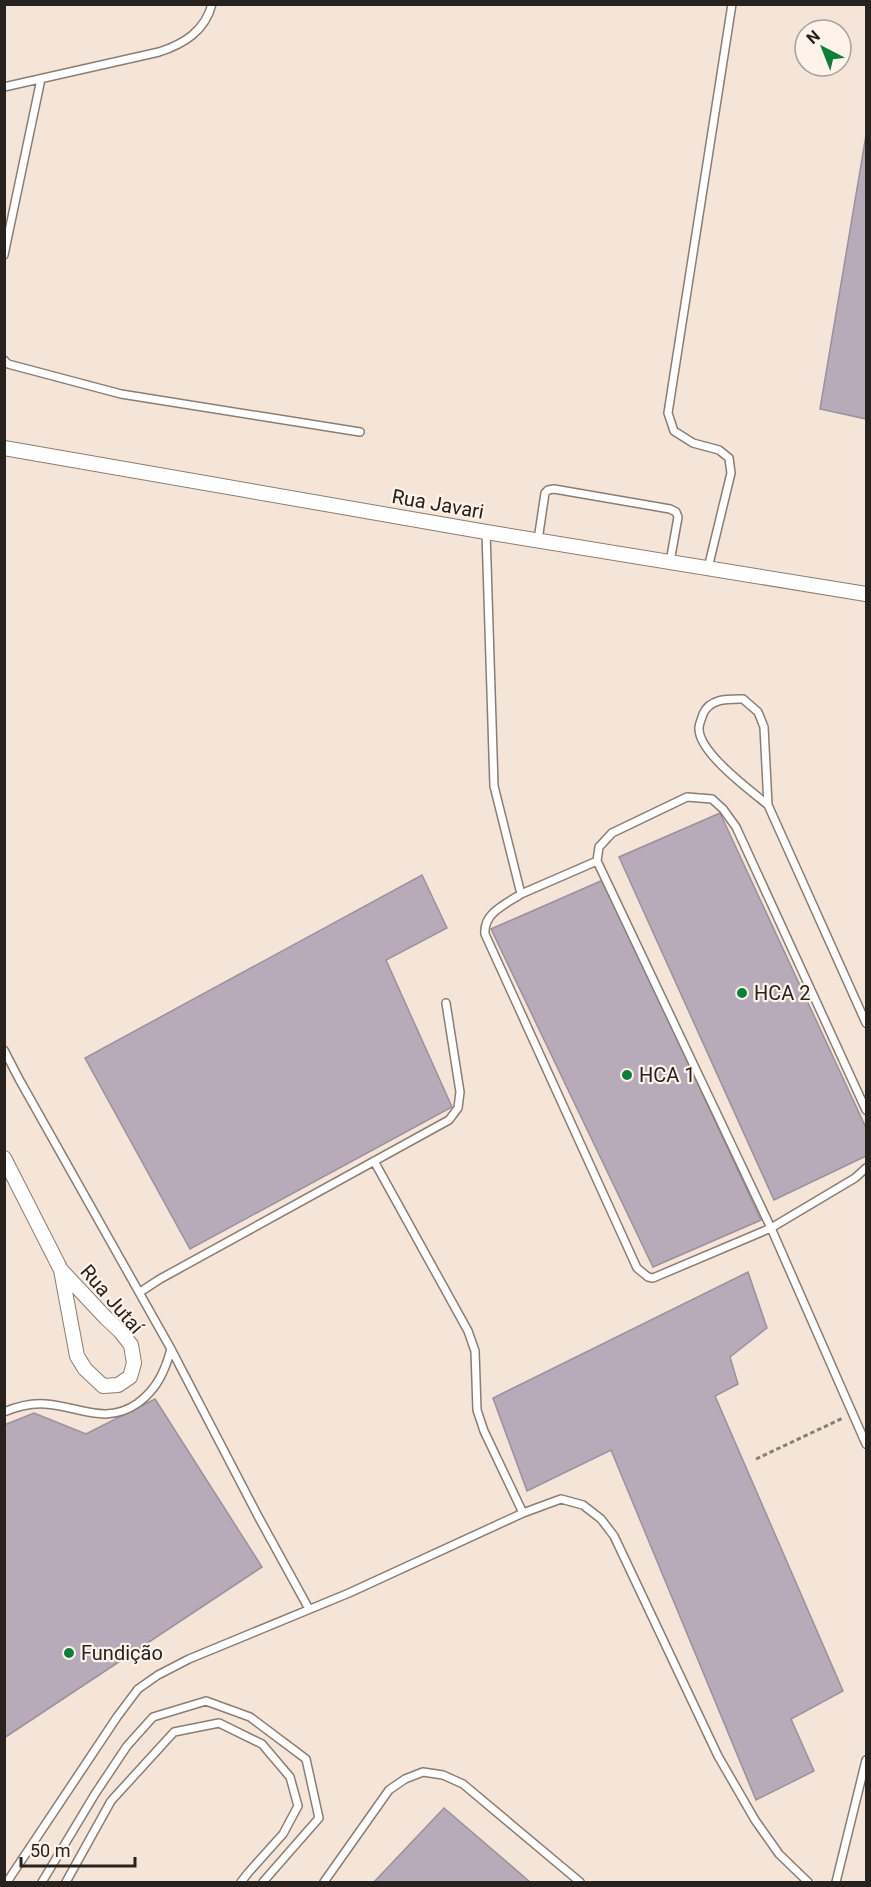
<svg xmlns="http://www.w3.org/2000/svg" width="871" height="1887" font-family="Roboto,sans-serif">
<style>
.building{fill:#b7abb9;stroke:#9c909e;stroke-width:1.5}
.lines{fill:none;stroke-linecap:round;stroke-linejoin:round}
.service-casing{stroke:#8b7d72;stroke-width:10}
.minor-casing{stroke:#8b7d72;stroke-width:16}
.path{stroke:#887e75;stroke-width:3;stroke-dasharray:4.5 3;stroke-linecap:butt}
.service{stroke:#fff;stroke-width:7}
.minor{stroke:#fff;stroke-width:14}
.poi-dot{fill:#0d8037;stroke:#fdf3eb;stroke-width:2}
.labels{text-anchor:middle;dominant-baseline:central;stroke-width:4.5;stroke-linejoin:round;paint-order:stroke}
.street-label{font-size:20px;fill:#27221d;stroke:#fdf3eb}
.poi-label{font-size:20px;fill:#27221d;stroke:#fdf3eb;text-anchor:start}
</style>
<rect width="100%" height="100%" fill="#f4e5d8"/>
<path class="building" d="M866,135V419L820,409Z
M720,813L866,1128V1156L774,1200L619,857Z
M422,875L447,928L386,960L452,1107L190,1249L85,1058Z
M603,880L761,1220L653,1267L491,929Z
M748,1272L767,1328L730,1357L738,1384L715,1396L843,1691L791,1719L814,1771L756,1800L611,1450L527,1491L493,1398Z
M155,1399L262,1567L4,1738V1425L34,1413L86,1434Z
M444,1808L530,1882H374Z"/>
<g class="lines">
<g class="service-casing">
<path id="service" d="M4,87L159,52C184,44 205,31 212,4
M4,255L41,79
M4,360L8,364L121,394L360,432
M486,532L494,786L521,894C506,904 483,913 485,934L637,1268L648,1277L653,1278L771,1228L855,1178L866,1168
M538,540L545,493L548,490L554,489L670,509L676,512L678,517L670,562
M708,568L731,473L729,458L719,450L693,443L674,431L668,413L732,4
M768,805C750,790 698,752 699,728C699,724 702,718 703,714C710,698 728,699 743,699L758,712L764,727L768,805L866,1023
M597,861L599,847L612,833L687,797L712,799L723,809L736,827L866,1110
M521,894L597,861L771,1228L866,1444
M4,1050L19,1079L171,1349L259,1518L309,1609
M374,1161L468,1331L475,1351L477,1410L484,1431L523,1513
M140,1292L160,1279L449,1120L458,1108L460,1092L446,1003
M4,1412C16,1407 32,1403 45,1404C79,1406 105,1426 138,1403C157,1389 165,1371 171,1349
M7,1882L117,1717L138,1689L158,1675L189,1659L349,1593L523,1513L561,1499L583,1505L601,1519L614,1536L718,1756L755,1820L779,1854L808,1882
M42,1882L95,1794L127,1746L153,1717L206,1701L250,1717L306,1759L319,1818L263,1882
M66,1882L111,1801L174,1732L219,1723L262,1744L290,1777L298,1806L283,1834L248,1873L241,1882
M324,1882L389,1790L405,1779L423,1772L443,1775L463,1784L580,1882
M836,1882L866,1760"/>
</g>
<g class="minor-casing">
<path id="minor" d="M4,448L486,532L866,594
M4,1158L61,1270L106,1318L120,1331L131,1345L134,1363L130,1377L118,1385L103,1386L85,1369L77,1356L61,1270"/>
</g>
<path class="path" d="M756,1459L843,1418"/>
<use href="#service" class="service"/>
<use href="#minor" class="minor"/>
</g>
<g class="poi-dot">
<circle cx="742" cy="993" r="6"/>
<circle cx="627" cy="1075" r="6"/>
<circle cx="69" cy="1653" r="6"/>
</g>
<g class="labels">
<g class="street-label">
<text transform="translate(438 504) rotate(10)">Rua Javari</text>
<text transform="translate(112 1299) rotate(49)">Rua Jutaí</text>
</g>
<g class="poi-label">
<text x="754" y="993">HCA 2</text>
<text x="639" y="1075">HCA 1</text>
<text x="81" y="1653">Fundição</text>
</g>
</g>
<rect width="871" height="1887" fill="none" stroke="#27221d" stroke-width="12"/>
<g transform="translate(823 48) rotate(318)"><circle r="28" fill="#fdf3eb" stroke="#a79f99" stroke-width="1.5"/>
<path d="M0-4.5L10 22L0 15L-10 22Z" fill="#0d8037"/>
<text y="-9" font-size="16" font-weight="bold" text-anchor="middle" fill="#27221d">N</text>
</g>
<path d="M21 1857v9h114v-9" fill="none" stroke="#27221d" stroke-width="3"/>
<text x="30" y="1857" font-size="18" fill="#27221d" stroke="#fdf3eb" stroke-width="4.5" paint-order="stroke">50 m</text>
</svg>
